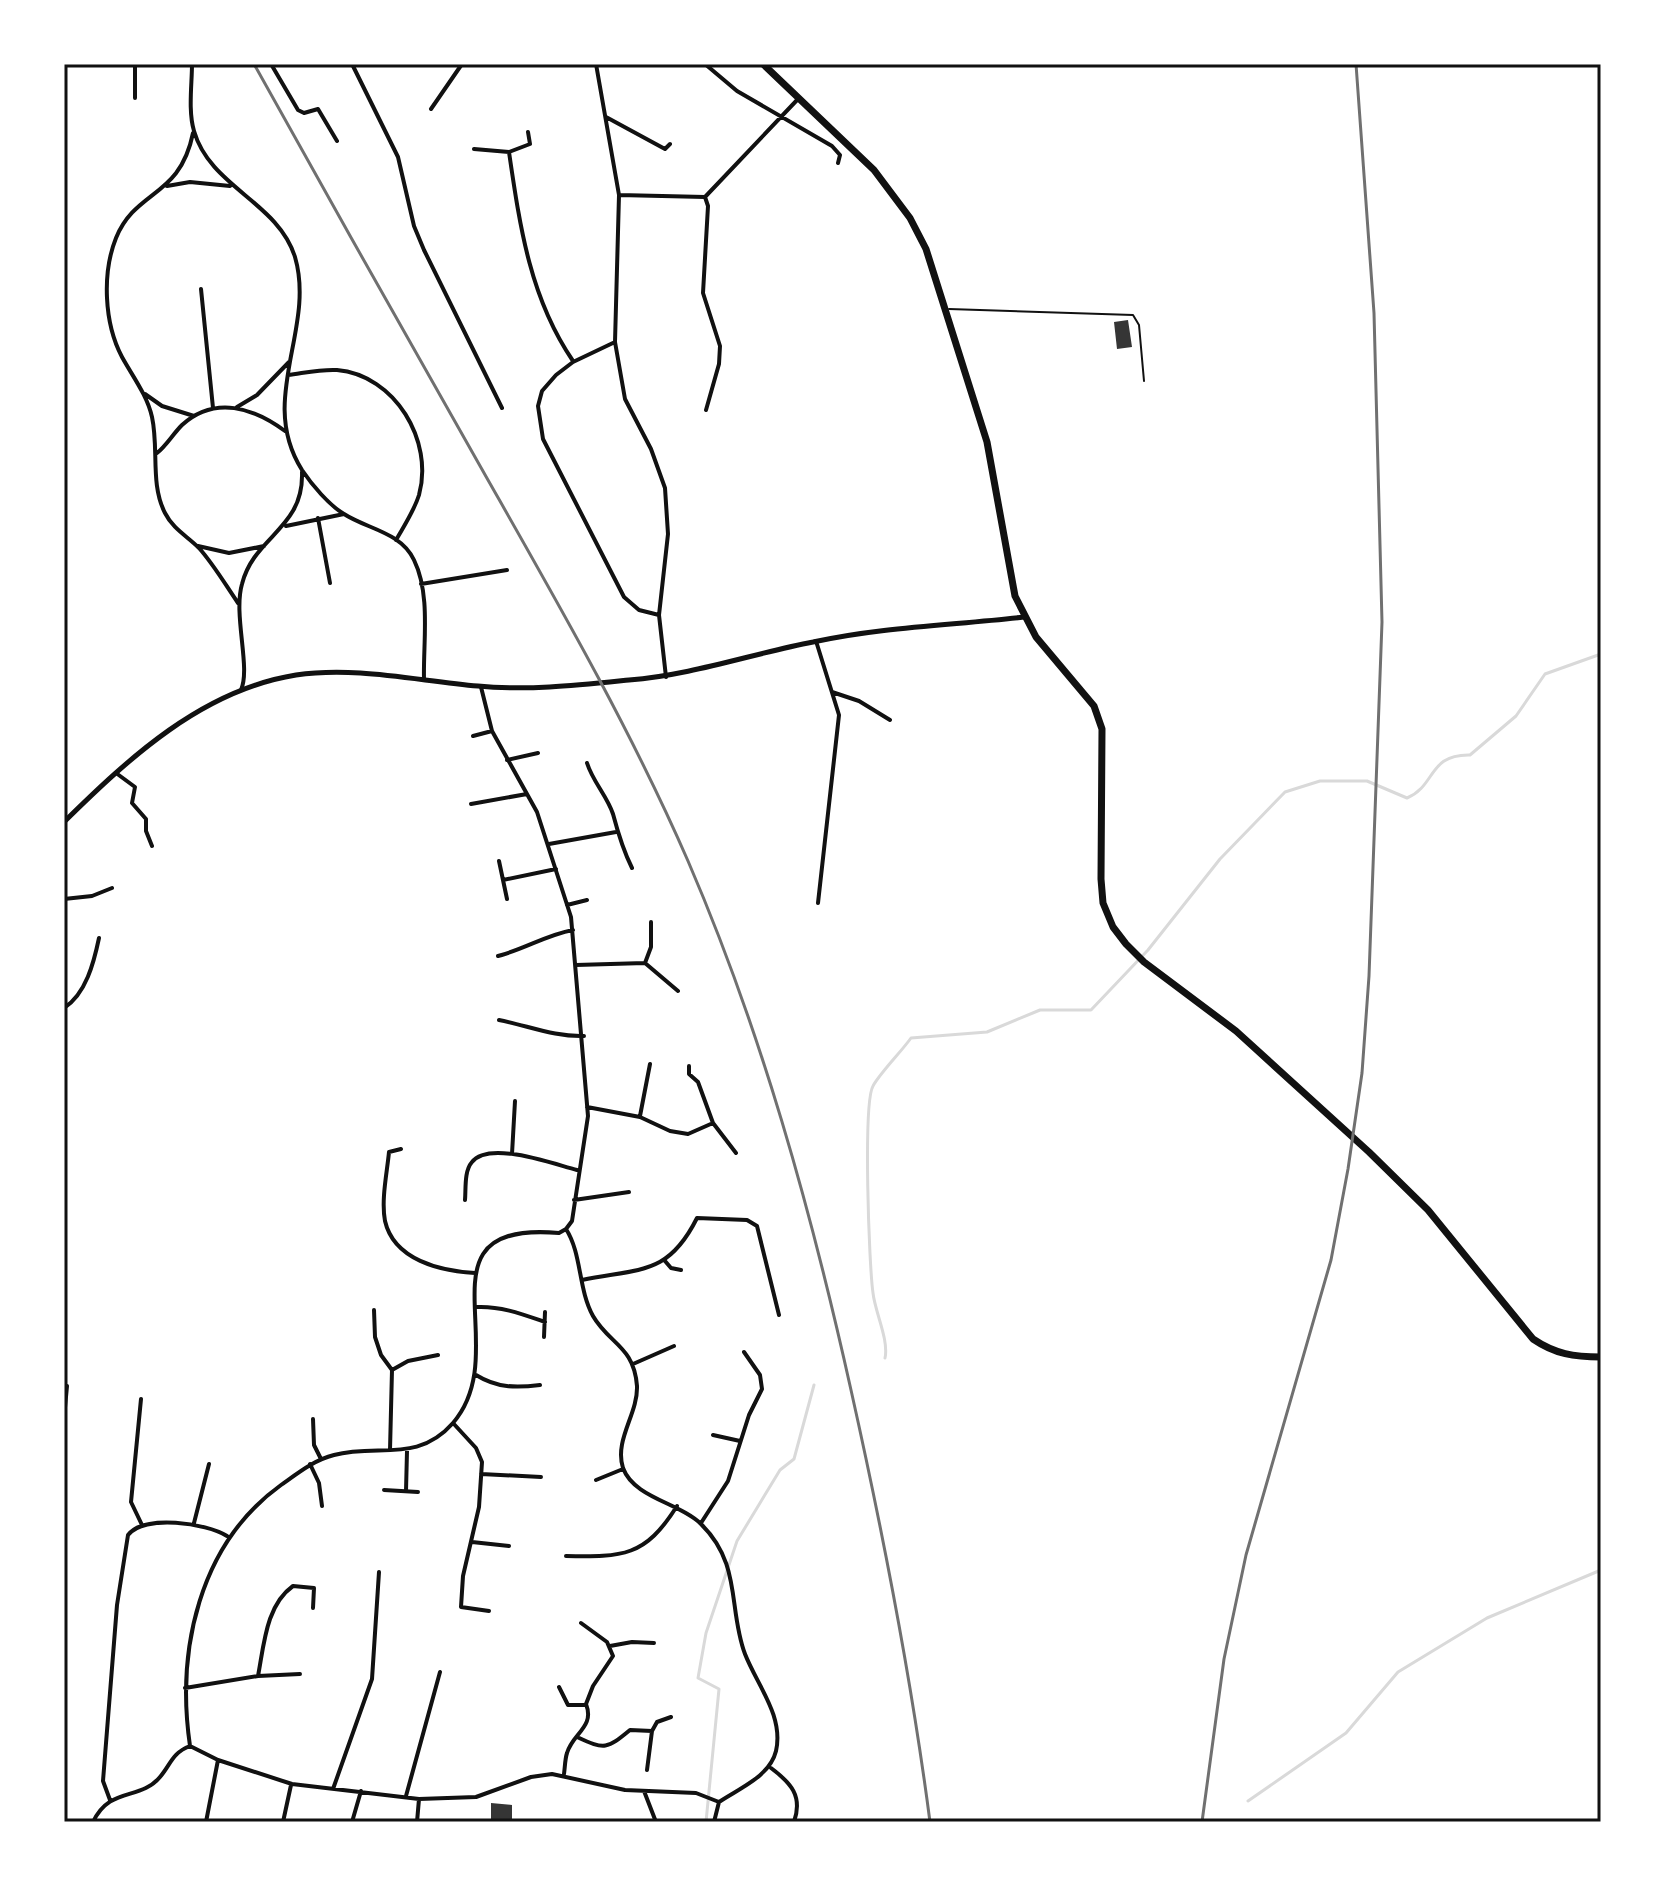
<svg xmlns="http://www.w3.org/2000/svg" width="1665" height="1886" font-family="'DejaVu Sans',sans-serif">
<style>
.lines{fill:none;stroke-linecap:round;stroke-linejoin:round}
.stream{stroke:#d9d9d9;stroke-width:3}
.building{fill:#353535}
.service{stroke:#111;stroke-width:2}
.minor{stroke:#111;stroke-width:4}
.tertiary{stroke:#111;stroke-width:5}
.trunk{stroke:#111;stroke-width:7}
.rail{stroke:#707070;stroke-width:3}
.neatline{fill:none;stroke:#111;stroke-width:3}
</style>
<rect width="100%" height="100%" fill="#fff"/>
<g class="lines">
<path class="stream" d="M885,1358C889,1340 875,1312 873,1293C869,1266 863,1103 873,1086C880,1073 901,1052 911,1038L987,1032L1040,1010H1091L1148,950L1220,859L1285,792L1320,781H1367L1407,798C1436,786 1428,754 1470,755L1516,716L1545,674L1601,654
M1248,1801L1346,1733L1398,1672L1487,1618L1601,1570
M706,1822L719,1689L698,1678L706,1633L737,1541L780,1470L794,1459L814,1385"/>
</g>
<path class="building" d="M1128,320L1132,347L1117,349L1114,322Z
M491,1803L512,1805V1822H491Z"/>
<g class="lines">
<path class="service" d="M949,309L1133,315L1139,325L1144,381"/>
<path class="minor" d="M135,64V98
M192,64C192,84 188,111 194,131C210,187 278,202 295,257C316,329 257,399 302,470C312,485 329,505 344,514C367,529 401,532 414,560C431,595 423,642 424,680
M271,64L298,110L304,113L318,109L337,141
M352,64L398,157L414,226L424,250L502,408
M596,64L619,195
M705,64L737,91L832,146L840,155L838,163
M431,109L462,64
M606,117L665,149L670,144
M193,133C180,198 136,189 116,238C102,273 104,323 122,357C133,377 147,395 152,417C159,449 150,484 165,513C173,529 187,536 199,548C214,565 225,584 238,603
M474,149L509,152L530,144L528,132
M509,152C520,227 530,298 573,361
M167,186L190,182L230,186
M201,289L213,408
M615,342L573,362L556,375L542,391L538,406L543,439L624,597L639,610L659,615
M288,375C304,373 321,369 337,370C395,375 434,441 419,495C414,511 404,526 396,540
M145,394L162,406L194,416
M237,407L257,395L289,362
M706,410L719,364L720,346L703,293L708,206L705,197L798,99
M157,453C166,446 173,434 182,425C215,395 254,408 285,431
M318,518L330,583
M286,526L344,514
M198,546L229,553L264,546
M421,584L507,570
M816,641L839,715L818,903
M666,677L659,615L668,534L665,488L651,449L625,399L615,342L619,195L705,197
M481,687L492,731L537,812L571,917L588,1116L572,1221L566,1229C582,1254 578,1289 593,1316C609,1344 634,1346 637,1386C638,1414 614,1440 623,1468C634,1498 680,1503 701,1524C742,1564 728,1609 745,1654C757,1685 784,1716 776,1751C770,1776 740,1788 719,1802L714,1822
M241,690C251,668 233,615 242,584C254,536 304,529 302,472
M832,692L859,701L890,720
M473,736L492,731
M507,760L538,753
M587,763C593,782 607,796 613,814C618,833 623,850 632,868
M116,773L135,787L132,803L146,819V831L152,846
M471,804L527,794
M549,844L616,832
M499,861L507,899
M503,880L556,869
M64,899L92,896L112,888
M567,905L587,900
M498,956C525,949 546,935 573,930
M645,963L651,947V922
M576,965L645,963L678,991
M64,1008C86,994 94,962 99,938
M499,1020C529,1026 555,1037 584,1036
M689,1066V1074L698,1082L713,1123L736,1153
M587,1107L640,1117L670,1131L688,1134L713,1123
M640,1116L650,1064
M401,1149L389,1152C387,1173 381,1200 385,1221C394,1260 440,1271 475,1273
M512,1154L515,1101
M465,1200C466,1189 464,1171 472,1162C489,1140 553,1164 577,1170
M574,1200L629,1192
M665,1261L671,1268L681,1270
M582,1280C640,1268 668,1276 697,1218L747,1220L757,1226L779,1315
M477,1307C501,1306 522,1314 545,1322
M374,1310L375,1337L381,1355L392,1370L390,1450
M544,1337L545,1312
M633,1364L674,1346
M392,1370L408,1361L438,1355
M476,1375C497,1388 516,1388 540,1385
M141,1399L131,1502L142,1525
M64,1418L67,1386
M313,1419L314,1445L321,1459
M453,1423L476,1448L482,1462L479,1507L463,1576L461,1607L489,1611
M713,1435L740,1441
M310,1464L319,1483L322,1506
M481,1474L541,1477
M596,1480L623,1469
M384,1490L418,1492
M406,1491L407,1451
M194,1523L209,1464
M701,1523L728,1481L749,1415L762,1389L760,1375L744,1352
M472,1542L509,1546
M566,1556C623,1557 645,1557 677,1506
M610,1646L632,1642L654,1643
M258,1676L300,1674
M559,1687L568,1705H585
M185,1688L258,1676C264,1645 266,1605 293,1586L314,1588L313,1608
M577,1737C605,1750 607,1749 630,1730L652,1731L657,1722L671,1717
M190,1746C176,1650 199,1544 281,1485C298,1473 314,1460 334,1455C378,1443 417,1464 453,1423C517,1349 411,1220 559,1233L566,1229
M771,1768C791,1783 803,1796 794,1822
M647,1770L652,1731
M564,1774C565,1767 565,1759 567,1753C573,1733 595,1727 586,1704L593,1686L613,1656L607,1642L581,1623
M333,1789L372,1679L379,1572
M644,1791L656,1822
M406,1796L440,1672
M110,1800L103,1781L117,1605L128,1535C144,1514 206,1523 227,1536
M93,1822C110,1786 140,1801 160,1777C171,1764 172,1753 190,1746L218,1760L292,1784L419,1799L476,1797L531,1777L552,1774L625,1790L696,1793L719,1802
M206,1822L218,1760
M283,1822L291,1785
M352,1822L361,1791
M417,1822L419,1799"/>
<path class="tertiary" d="M64,822C129,758 202,690 296,675C356,666 418,681 478,686C527,691 580,685 629,680C692,675 751,654 813,642C881,627 954,625 1024,617"/>
<path class="trunk" d="M763,64L874,170L910,218L926,249L987,442L1015,596L1036,637L1094,706L1102,729L1101,879L1103,903L1113,927L1126,944L1144,962L1236,1031L1369,1152L1428,1210L1533,1339C1555,1354 1574,1357 1601,1357"/>
<path class="rail" d="M254,64C331,203 410,342 488,480C559,605 631,730 688,861C761,1030 811,1210 851,1390C883,1533 911,1676 930,1822
M1202,1822L1224,1659L1246,1555L1331,1260L1348,1169L1362,1073L1369,976L1382,622L1374,313L1356,64"/>
</g>
<rect width="1665" height="1886" fill="none" stroke="#ffffff" stroke-width="132"/>
<rect x="66" y="66" width="1533" height="1754" class="neatline"/>
</svg>
